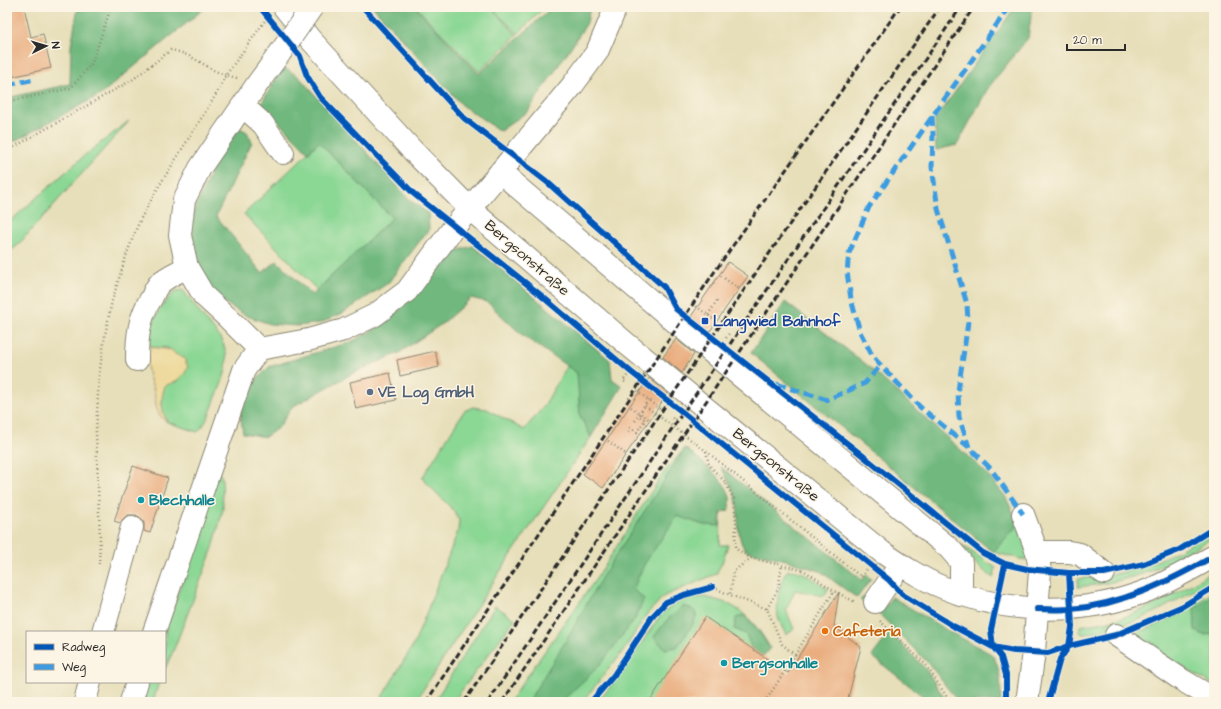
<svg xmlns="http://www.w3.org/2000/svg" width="1221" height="709" font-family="'Architects Daughter',sans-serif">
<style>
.green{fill:#8bd794;stroke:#5b8160}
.forest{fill:#70b87e;stroke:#4e7254}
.sand{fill:#eeda9e;stroke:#8c8264}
.building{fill:#e9ab7b}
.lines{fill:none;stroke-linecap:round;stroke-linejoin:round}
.minor-casing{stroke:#898572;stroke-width:24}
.path{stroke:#898572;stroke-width:2.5;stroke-dasharray:1 3;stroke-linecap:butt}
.minor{stroke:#fff;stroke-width:22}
.rail{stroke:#2b2b2b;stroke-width:3;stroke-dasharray:6 3;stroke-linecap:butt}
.minor-bridge-casing{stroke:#898572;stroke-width:24;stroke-linecap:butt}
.minor-bridge{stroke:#fff;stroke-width:22}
.quiet{stroke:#3d9ce1;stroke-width:5;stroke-dasharray:10 5;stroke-linecap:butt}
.cycleway-casing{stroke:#fcf5e5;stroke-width:8}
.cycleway{stroke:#0057b8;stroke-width:6}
.transit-dot{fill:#1a4fb4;stroke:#fcf5e5;stroke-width:1.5}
.service-dot{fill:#5c6f8a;stroke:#fcf5e5;stroke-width:1.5}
.culture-dot{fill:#0f9aa8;stroke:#fcf5e5;stroke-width:1.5}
.food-dot{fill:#e8710a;stroke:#fcf5e5;stroke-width:1.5}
.labels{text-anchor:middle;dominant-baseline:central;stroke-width:3;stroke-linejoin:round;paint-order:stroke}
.street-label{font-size:15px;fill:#2b2b2b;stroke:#fcf5e5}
.transit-label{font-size:15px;font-weight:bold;fill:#164399;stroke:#fcf5e5;text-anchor:start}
.service-label{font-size:15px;font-weight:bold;fill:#4e5e75;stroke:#fcf5e5;text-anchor:start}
.culture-label{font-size:15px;font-weight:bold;fill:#0d838f;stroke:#fcf5e5;text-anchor:start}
.food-label{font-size:15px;font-weight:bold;fill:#c56008;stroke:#fcf5e5;text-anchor:start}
</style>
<rect width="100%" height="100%" fill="#fcf5e5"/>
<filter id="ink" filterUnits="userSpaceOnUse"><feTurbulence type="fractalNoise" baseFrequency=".025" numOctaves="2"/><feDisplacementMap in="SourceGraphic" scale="8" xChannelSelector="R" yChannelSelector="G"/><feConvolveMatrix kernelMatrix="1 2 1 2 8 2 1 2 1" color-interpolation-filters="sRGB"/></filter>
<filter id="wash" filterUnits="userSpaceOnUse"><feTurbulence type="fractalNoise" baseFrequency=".012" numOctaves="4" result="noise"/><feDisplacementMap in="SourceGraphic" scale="16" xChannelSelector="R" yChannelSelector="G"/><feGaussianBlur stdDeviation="0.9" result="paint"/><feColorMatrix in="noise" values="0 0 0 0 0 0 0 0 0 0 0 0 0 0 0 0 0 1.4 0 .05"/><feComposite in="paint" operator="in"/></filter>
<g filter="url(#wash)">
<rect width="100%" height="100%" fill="#e7dfba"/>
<path class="green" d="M416,7H490L517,35L479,72Z
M491,7H545L518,34Z
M129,121L17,246L7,253V224L85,155Z
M319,142L392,218L317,290L244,214Z
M183,290C191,301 199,312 207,322C211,327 216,331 219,336C233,357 225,377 216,397C212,408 207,424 197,432L167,422C161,408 160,400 165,385L178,381L188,367L184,358L178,357L168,348L151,347C142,330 164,303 175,291Z
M567,366L578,373L580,416L591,437L499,573L415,702H379L415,642L458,531L459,520L454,511L422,478L464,411L473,407L487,409L524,430L544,406Z
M685,448C697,458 730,483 730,499C730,503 729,507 728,511L721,512L720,545H728L722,563L716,574L664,596L647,614L624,650L582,702H509L598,576L664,472Z
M218,472L222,477L223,509L213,548L174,649L165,669V632Z
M1019,524L1025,539L1028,561L993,552Z
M1214,530V537C1196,547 1178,559 1159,567C1133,579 1106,584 1078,587V579L1120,573L1150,564L1180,550Z
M961,545L996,568L993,578L977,565Z
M1214,570V579L1160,610L1138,620L1120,626L1086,634H1082L1080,632V626C1098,623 1115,621 1132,614C1161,603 1188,587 1214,570Z
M787,571C801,567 817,582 828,589L824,596L795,590L786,610L794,629L786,635C783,629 780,623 778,617C776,604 778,582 787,571Z
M1214,592V685L1191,672L1132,635L1162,622Z
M705,597C711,599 717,600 723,602C744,609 760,629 770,648L649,702H597L617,678L662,613C678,601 684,598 705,597Z
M495,606L515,619L453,702H434Z
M144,682H159L153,702H137Z"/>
<path class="forest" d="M78,7H206L100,95L7,145V98L70,84L71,46Z
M373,7H415L479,74L552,7H590L587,23L528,111L500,131L463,106Z
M1015,7H1033L1032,10L1028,38L988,88L957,145L936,150L935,120Z
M283,67L298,76L411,201L428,213L429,229L388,283L343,313L321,323L297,326L270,324L247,316L213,296L194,262L189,222L219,153L238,127L247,132L252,142L216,216L262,273L277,261L312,295L392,218L319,142L308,152L261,104Z
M473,246L610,360L612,379L622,386L591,437L580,416L577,373L521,334L487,302L471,298L443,323L399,353L355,372L292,407L279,427L265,437L243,433L240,413L255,381L269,367L351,342L382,325L416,295L441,266L456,251Z
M785,302L867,365L985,472L1005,496L1019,524L993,552L751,353Z
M685,448C697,458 730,483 730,499C730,503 729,507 728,511L721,512L720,526L703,525L677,516L645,563L633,589L644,599L635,619L599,666L561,702H528L568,637L602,577Z
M721,467L862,580L866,575L871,579L857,598L820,571L786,560L747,551C735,542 740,512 736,499C733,488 726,477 721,467Z
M1214,595V634L1203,635L1195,630L1194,608Z
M864,596L883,609L892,597L950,632L991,654C1002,666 1000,686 1001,702H957L956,699L929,664L881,616L860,600Z
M683,606L691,608L697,614L692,626L677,647L665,649L654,637L666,621Z
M744,615L755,626L770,648L763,656L752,649L746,634L734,629L736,618Z
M890,633L925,668L947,702H930L872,656Z"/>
<path class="sand" d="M148,342L151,347L172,350L175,354L184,358L188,367C183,379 176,381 165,386C160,400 161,408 167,422C154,412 157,405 154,391C153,386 150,381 149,376C146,365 147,353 148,342Z"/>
<g id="blocks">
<path class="building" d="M7,7H24L31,37L43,34L51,68L7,78Z
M728,262L748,276L708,334L690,318Z
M676,339L694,354L682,373L663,357Z
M435,351L439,367L400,376L397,360Z
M390,373L396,400L356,409L350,382Z
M649,378L668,393L603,488L583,474Z
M133,466L168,478L150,533L144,531V523L141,518L136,515H128L124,518L120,523L114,521Z
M839,592L834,626L861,647L847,702H649L705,617L788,673Z"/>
</g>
</g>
<g filter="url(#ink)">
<use href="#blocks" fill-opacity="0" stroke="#898572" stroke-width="1"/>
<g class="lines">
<g class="minor-casing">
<path id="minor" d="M284,7L310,39L413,151L470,209L627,344L882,552C901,565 920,578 942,587C1007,615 1083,616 1149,590C1172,580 1193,568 1214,556
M243,106L263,124L283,153
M500,172L687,332L949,548L961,562V595
M259,349L228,318L204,296L187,267L180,235L184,200L200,168L258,83L280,53
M137,360C137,337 139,317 152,297C154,292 156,287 160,283C168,276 178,272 187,267
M1023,514L1037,552L1040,571L1034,652L1027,702
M1037,552H1069L1080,554L1104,573
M875,602L900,565
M103,632L132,527
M154,632L244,370L259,349L308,340L344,330L375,315L407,291L451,231L572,86L597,52L616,7
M1116,635L1182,680L1214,699
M85,702L90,682
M131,702L137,682"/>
</g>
<path class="path" d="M7,102L71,88L92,63L111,7
M7,151L132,80L171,50C188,53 201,63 215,71C222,74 229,76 237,78
M721,276L739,289
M696,306L718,323
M708,315L718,299
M726,338L730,332
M625,382L623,381L630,372
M637,391L661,410
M645,406L706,451L861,577L868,568
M631,407L650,420
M672,418L675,420L680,413
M635,421L648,400
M628,432L630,428L637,432L645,420L638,415
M608,441L627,455
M706,451L709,465L725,482L734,499L736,523L735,545L738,550L751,558
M99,564L100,539L96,432L99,375L105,335L112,301L127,253L140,220L159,186L217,93L226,75L267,18
M713,587L730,595
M767,609L778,589L782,565
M880,621L927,666L950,702
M795,655L834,591
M765,702L795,655L782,644L767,609L730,595L734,571L751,558L805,571L834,591L855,602"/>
<use href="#minor" class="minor"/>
<path class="rail" d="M426,702L713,274L900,7
M464,702L742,293L940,7
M488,702L667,436L961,7
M502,702L974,7"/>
<g class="minor-bridge-casing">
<path id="minor-bridge" d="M280,53L312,7"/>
</g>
<use href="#minor-bridge" class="minor-bridge"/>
<path class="quiet" d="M1009,7L869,207L849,253L847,272L851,299L860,332L873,357L920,407L969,447L991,469L1023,514
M7,85L35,79
M932,116L933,134L932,167L938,209L967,304L968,322L958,391L959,417L969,447
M776,384L827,400L865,383L881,365"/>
<g class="cycleway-casing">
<path id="cycleway" d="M260,7L300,56L307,76L320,97L414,194L537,292L631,372L681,411L889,580L903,595L955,627L993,647L1014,651L1048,653L1069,646L1116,635L1183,606L1214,587
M363,7L464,118L546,181L664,287L676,309L862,455L983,553L1005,564L1027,569L1069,573H1104L1144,564L1179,550L1214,528
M1005,564L991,630L993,647L1001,657L1006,675V702
M1037,609C1048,609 1060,610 1071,609C1122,605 1170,581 1214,556
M591,702L614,675L652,617L666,602L684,595L713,587
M1048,702L1060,659L1069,646L1072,627L1069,573"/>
</g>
<use href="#cycleway" class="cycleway"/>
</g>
</g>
<rect class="transit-dot" x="701" y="317" width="8" height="8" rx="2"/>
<circle class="service-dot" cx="370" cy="392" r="4"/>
<g class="culture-dot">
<circle cx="141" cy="500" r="4"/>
<circle cx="724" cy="663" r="4"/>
</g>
<circle class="food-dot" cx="825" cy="631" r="4"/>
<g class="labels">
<g class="street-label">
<text transform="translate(527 258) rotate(41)">Bergsonstraße</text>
<text transform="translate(776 465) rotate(39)">Bergsonstraße</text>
</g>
<g class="transit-label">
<text x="713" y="321">Langwied Bahnhof</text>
</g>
<g class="service-label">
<text x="378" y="392">VE Log GmbH</text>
</g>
<g class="culture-label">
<text x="149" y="500">Blechhalle</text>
<text x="732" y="663">Bergsonhalle</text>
</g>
<g class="food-label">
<text x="833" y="631">Cafeteria</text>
</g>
</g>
<rect width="1221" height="709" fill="none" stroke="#fcf5e5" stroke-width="24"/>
<rect x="26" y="631" width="140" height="52" fill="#fcf5e5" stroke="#a8a49b"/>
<rect x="34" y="644" width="20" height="6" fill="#0057b8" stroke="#a8a49b"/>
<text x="62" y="651" font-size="12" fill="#2b2b2b">Radweg</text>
<rect x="34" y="664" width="20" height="6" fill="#3d9ce1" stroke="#a8a49b"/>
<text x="62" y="671" font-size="12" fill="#2b2b2b">Weg</text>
<g transform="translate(46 46) rotate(85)" stroke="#fcf5e5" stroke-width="3" paint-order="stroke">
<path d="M0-3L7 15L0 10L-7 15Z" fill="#2b2b2b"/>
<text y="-6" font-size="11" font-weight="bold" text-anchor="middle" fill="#2b2b2b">N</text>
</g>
<path d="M1067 44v6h58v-6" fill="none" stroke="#2b2b2b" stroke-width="2"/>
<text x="1073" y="44" font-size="12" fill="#2b2b2b" stroke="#fcf5e5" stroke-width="3" paint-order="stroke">20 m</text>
</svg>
